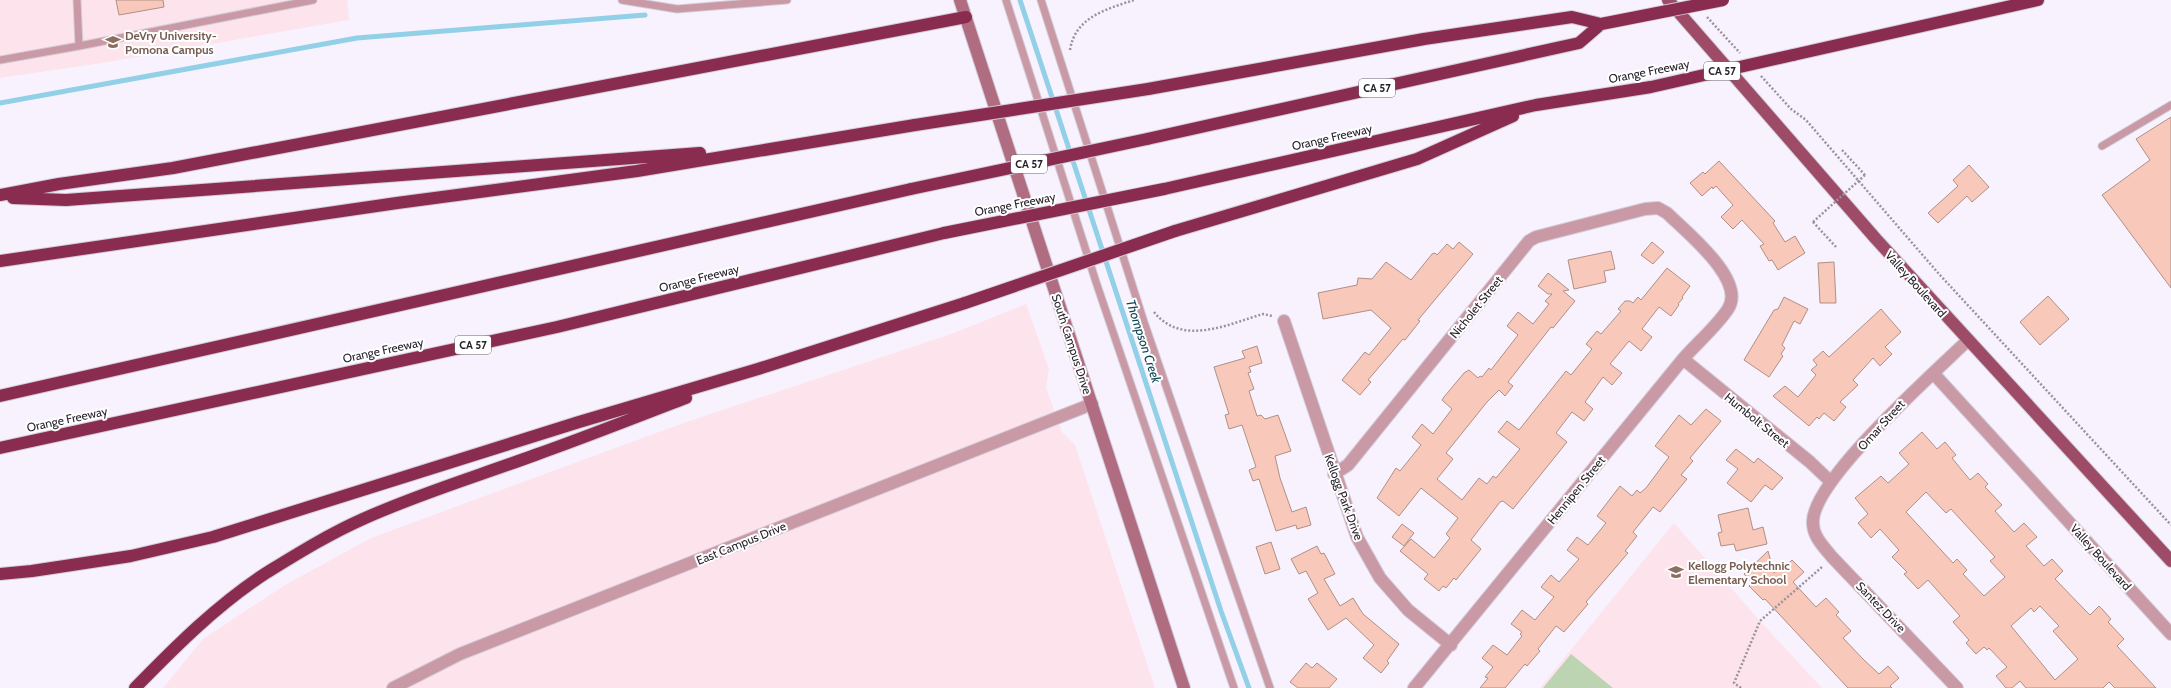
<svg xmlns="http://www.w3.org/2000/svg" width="2171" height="688" font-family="Cabin,sans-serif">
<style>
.education{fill:#fde3eb}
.green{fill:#bcd4b1}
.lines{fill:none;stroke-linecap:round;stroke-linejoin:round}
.stream{stroke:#91d0e7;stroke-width:5}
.building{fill:#f8c9ba;stroke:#b08f85;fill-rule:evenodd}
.lane-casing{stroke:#d3cdd8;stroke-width:9}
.street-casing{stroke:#d3cdd8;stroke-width:14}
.secondary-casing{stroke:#d3cdd8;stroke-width:14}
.primary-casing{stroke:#d3cdd8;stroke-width:14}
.highway-casing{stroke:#d3cdd8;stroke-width:14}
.path{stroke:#99939e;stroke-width:2.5;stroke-dasharray:2 2;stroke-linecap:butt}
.lane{stroke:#c999a6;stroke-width:7}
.street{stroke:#c999a6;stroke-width:12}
.secondary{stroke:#b06d81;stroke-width:12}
.primary{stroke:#9d4b66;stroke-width:12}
.highway{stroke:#8a2c4f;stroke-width:12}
.highway-bridge-casing{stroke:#d3cdd8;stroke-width:14;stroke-linecap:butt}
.path-bridge{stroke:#99939e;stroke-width:2.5;stroke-dasharray:2 2;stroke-linecap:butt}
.highway-bridge{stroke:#8a2c4f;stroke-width:12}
.labels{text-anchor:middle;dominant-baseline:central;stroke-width:4;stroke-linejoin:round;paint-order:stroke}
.shield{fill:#fff;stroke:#68656c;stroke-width:1}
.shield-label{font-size:11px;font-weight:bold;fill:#28232d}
.education-label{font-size:12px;font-weight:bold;fill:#785e54;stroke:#fff;text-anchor:start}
.street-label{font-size:12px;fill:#28232d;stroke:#fff}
.water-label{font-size:13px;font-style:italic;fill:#0d4455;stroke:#fff}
</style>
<rect width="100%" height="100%" fill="#f8f2fe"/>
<path class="education" d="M0,0H347L349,20L102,63L0,78Z
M1026,304L1049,369L1046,388L1062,432L1075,445L1155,688H163L203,639L285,585L371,538L678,425L954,333Z
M1674,523L1760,621L1822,688H1540Z"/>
<path class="green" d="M1571,654L1613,688H1543Z"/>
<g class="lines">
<path class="stream" d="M1020,0L1221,611L1249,688
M0,103L357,38L645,15"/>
</g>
<path class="building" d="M116,0H163L164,7L119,15Z
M2171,117V288L2102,195L2150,160L2136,139Z
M1719,161L1775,221L1773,223L1785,242L1795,236L1805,253L1778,270L1772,260L1769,261L1760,246L1764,244L1742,220L1733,229L1721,217L1733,205L1716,186L1713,189L1712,187L1702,196L1690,183L1703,172L1705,174Z
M1969,165L1989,187L1972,202L1967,196L1938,223L1928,213L1958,186L1953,180Z
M1459,242L1473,254L1418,320L1420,321L1405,340L1403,339L1368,380L1371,382L1360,395L1342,380L1365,352L1369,355L1391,328L1371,310L1323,319L1318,293L1357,285L1358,278L1372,279L1386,262L1411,280L1432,254L1435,253L1437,255L1447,244L1453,249Z
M1652,242L1664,252L1653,264L1641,255Z
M1611,251L1615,269L1604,271L1606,282L1574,289L1568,260Z
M1834,262L1836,303H1820L1818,263Z
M1667,268L1690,286L1682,297L1683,298L1678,304L1679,305L1671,316L1659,307L1642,329L1652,337L1641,351L1629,341L1610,364L1622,373L1612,385L1603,377L1585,402L1593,409L1584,421L1572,412L1556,433L1567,442L1513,509L1503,501L1500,502L1471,540L1481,549L1456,580L1454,578L1446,588L1443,586L1439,591L1424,579L1428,574L1400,551L1411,539L1434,558L1450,538L1446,534L1458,518L1421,488L1399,516L1377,498L1396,468L1400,471L1421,445L1412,437L1422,424L1433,434L1452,409L1442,400L1444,397L1464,373L1469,370L1478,378L1480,376L1482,377L1489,368L1491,370L1518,335L1507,326L1518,312L1533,324L1549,304L1545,301L1552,294H1548L1538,286L1548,273L1569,290L1563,291L1575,301L1553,328L1551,327L1508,382L1513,386L1505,396L1499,390L1487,402L1446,453L1453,459L1437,479L1462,500L1479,478L1487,484L1493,476L1496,478L1520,449L1498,432L1507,421L1519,430L1566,371L1571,375L1592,349L1586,344L1597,331L1601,334L1621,311L1618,309L1625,301H1630L1633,303L1638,297L1641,300Z
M2048,296L2069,319L2040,345L2020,322Z
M1784,297L1808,309L1800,324L1794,321L1782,345L1785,348L1781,354L1783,356L1769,377L1744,360L1774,310L1778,309Z
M1881,309L1901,332L1885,347L1892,354L1880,366L1873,358L1853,380L1858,385L1840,402L1846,407L1834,421L1824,413L1819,419L1817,417L1809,426L1773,396L1785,386L1798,397L1816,375L1811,370L1817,365L1813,360L1823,351L1829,357Z
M1257,346L1262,363L1249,367L1251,372L1248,373L1254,389L1249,391L1257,416L1261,415L1265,419L1278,415L1286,437L1291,451L1275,456L1280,478L1292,512L1306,507L1311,525L1297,529L1296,525L1276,531L1259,479L1253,481L1249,470L1256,467L1242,425L1229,429L1225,415L1229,414L1214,367L1245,358L1242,351Z
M1706,409L1721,421L1690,458L1693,461L1681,475L1687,479L1660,512L1653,507L1633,532L1637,536L1625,551L1628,553L1586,602L1588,604L1564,632L1556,626L1538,649L1540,651L1527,666L1525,664L1505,688H1480L1488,678L1485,677L1493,667L1482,658L1493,645L1507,655L1522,636L1520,634L1522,632L1511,624L1522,610L1535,620L1554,597L1541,587L1551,575L1559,582L1579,559L1567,550L1577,537L1588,545L1606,523L1597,516L1620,486L1632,496L1637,490L1640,493L1646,488L1669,457L1655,446L1679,415L1691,425Z
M1922,432L1937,449L1945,442L1956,455L1952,458L1970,480L1978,473L1988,484L1985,487L2002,505L1995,511L2014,532L2024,523L2037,537L2026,546L2044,566L2052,559L2063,571L2055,579L2084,609L2090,615L2099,606L2102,609L2111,619L2108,622L2124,639L2117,646L2156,688H2115L2109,682L2103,688H2026L2020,681L2012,688H2006L1996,676L2007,667L1989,648L1987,650L1984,647L1976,654L1966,643L1969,640L1953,622L1960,616L1928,580L1918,589L1904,574L1907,572L1892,557L1899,550L1880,529L1871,538L1858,523L1868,514L1855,498L1881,476L1888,483L1909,464L1899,453ZM1926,492L1946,513L1951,509L1995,557L1990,561L2005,577L1984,596L1963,574L1967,570L1957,559L1953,563L1906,512ZM2040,606L2059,626L2053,631L2078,659L2055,680L2011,626L2031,608L2034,612Z
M1736,449L1754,463L1758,458L1783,478L1772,490L1765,485L1751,502L1727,483L1738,469L1726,460Z
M1748,508L1753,530L1763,527L1767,544L1736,551L1734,544L1721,546L1718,533L1722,532L1718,515Z
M1402,524L1414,533L1404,546L1392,537Z
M1271,542L1280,569L1265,574L1256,547Z
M1317,546L1321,554L1324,553L1335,574L1324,579L1340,606L1353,598L1363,614L1399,644L1387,661L1389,663L1381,673L1363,658L1374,645L1346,618L1328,630L1308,599L1318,593L1306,571L1299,574L1291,559Z
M1768,551L1774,573L1782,564L1785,567L1792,560L1804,572L1793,582L1816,607L1826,598L1839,612L1836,615L1851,631L1843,638L1863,659L1879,674L1888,666L1899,678L1890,686L1892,688H1848L1765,599L1763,600L1749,586L1752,583L1744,574Z
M1306,663L1312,668L1317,663L1337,679L1329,688H1298L1290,682Z"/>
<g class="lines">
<g class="lane-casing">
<path id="lane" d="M622,0L677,9L787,0
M1006,0L1096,282L1234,688
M1041,0L1144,322L1270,688
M79,46L313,0
M0,60L79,46L77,0
M2102,146L2171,105"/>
</g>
<g class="street-casing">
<path id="street" d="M1284,321L1357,537L1380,578L1408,610L1451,645
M1683,359L1810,462L1831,482
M1934,374L2171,634
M1334,474L1348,465L1529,241L1536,237L1645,209L1658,208L1667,213C1686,232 1747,280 1728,309C1717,326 1697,343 1683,359L1414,688
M393,688L460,654L1092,404
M1957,688L1832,557C1824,547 1812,536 1813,521C1814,479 1934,373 1967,341"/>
</g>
<g class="secondary-casing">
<path id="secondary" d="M960,0L1184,688"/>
</g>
<g class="primary-casing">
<path id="primary" d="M1668,0L1876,239L2171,561"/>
</g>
<g class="highway-casing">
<path id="highway" d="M1793,55L2038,0
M1148,89L1424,39L1572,17L1601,24
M1147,139L1579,43L1601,24
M1164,189L1536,105L1651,87
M0,195L59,184L173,168L966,17
M13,198L66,200L700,153
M1175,231L1417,159L1513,116
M0,261L397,203L637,171L915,125
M0,396L911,189
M0,448L557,327L944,233
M0,574L32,571L131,556L213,537L579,422L758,369L965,303
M135,688C176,646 217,605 266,573C297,554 329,534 363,519C418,494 478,476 535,455C586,437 636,417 686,398"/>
</g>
<path class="path" d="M1707,17L1740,53
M1070,50C1075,17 1107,9 1134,0
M1761,76L1791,109L1806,120L1939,274L2171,525
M1842,150L1865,175
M1813,222L1836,247
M1154,312C1182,347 1229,324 1263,314L1272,316
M1741,688L1734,683L1760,621L1822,567"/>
<use href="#lane" class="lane"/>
<use href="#street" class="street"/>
<use href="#secondary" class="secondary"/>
<use href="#primary" class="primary"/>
<use href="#highway" class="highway"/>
<g class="highway-bridge-casing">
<path id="highway-bridge" d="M1601,24L1723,0
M1651,87L1793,55
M915,125L1148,89
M911,189L1147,139
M944,233L1164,189
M965,303L1175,231"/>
</g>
<path class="path-bridge" d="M1813,222L1865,175"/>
<use href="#highway-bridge" class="highway-bridge"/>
</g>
<defs>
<g id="university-bare" transform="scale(1.2)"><path d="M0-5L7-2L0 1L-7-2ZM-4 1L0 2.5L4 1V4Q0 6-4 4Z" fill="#8d6e63" stroke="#fff" stroke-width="2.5" paint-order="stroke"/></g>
<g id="school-bare" transform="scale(1.2)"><path d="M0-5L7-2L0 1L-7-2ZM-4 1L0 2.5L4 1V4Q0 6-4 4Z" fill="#8d6e63" stroke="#fff" stroke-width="2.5" paint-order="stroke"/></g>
</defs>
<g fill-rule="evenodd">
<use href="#university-bare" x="113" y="42"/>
<use href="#school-bare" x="1676" y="572"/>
</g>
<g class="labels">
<g class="shield">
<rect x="1704" y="62" width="36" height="18" rx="3"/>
<rect x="1359" y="79" width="36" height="18" rx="3"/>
<rect x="1011" y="155" width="36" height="18" rx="3"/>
<rect x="455" y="336" width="36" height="18" rx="3"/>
</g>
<g class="shield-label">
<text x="1722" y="71">CA 57</text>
<text x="1377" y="88">CA 57</text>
<text x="1029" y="164">CA 57</text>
<text x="473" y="345">CA 57</text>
</g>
<g class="education-label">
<text x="125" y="35">DeVry University-<tspan x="125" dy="14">Pomona Campus</tspan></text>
<text x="1688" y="565">Kellogg Polytechnic<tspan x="1688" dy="14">Elementary School</tspan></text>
</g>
<g class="street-label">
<text transform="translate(1649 71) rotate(-11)">Orange Freeway</text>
<text transform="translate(1332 137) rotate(-13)">Orange Freeway</text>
<text transform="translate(1015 204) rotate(-11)">Orange Freeway</text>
<text transform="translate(699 278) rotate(-14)">Orange Freeway</text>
<text transform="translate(1916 284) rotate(48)">Valley Boulevard</text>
<text transform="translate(1476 307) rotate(-51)">Nicholet Street</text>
<text transform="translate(1072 344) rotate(72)">South Campus Drive</text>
<text transform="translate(383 350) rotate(-12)">Orange Freeway</text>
<text transform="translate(67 419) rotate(-12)">Orange Freeway</text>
<text transform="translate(1757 420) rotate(39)">Humbolt Street</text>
<text transform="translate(1881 425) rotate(-48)">Omar Street</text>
<text transform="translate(1576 490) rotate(-51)">Hennipen Street</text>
<text transform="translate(1344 497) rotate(70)">Kellogg Park Drive</text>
<text transform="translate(741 543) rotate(-22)">East Campus Drive</text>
<text transform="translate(2101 557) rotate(48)">Valley Boulevard</text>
<text transform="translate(1881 607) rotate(46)">Santez Drive</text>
</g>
<g class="water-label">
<text transform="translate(1144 341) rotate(72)">Thompson Creek</text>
</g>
</g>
</svg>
